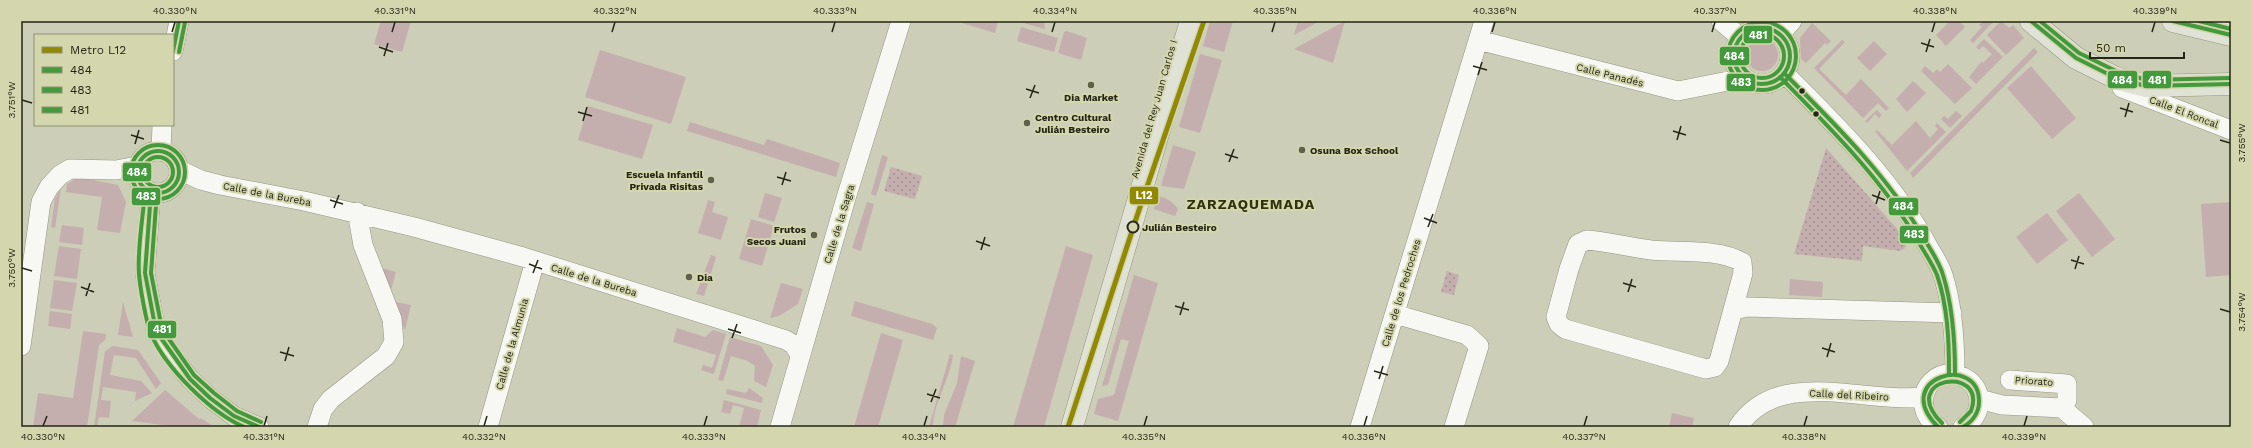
<svg xmlns="http://www.w3.org/2000/svg" width="2252" height="448" font-family="'Work Sans',sans-serif">
<style>
.green{fill:#c5aeae}
.park{fill:url(#park-dots)}
.lines{fill:none;stroke-linecap:round;stroke-linejoin:round}
.minor-casing{stroke:#939583;stroke-width:20}
.major-casing{stroke:#96977c;stroke-width:23}
.minor{stroke:#f7f8f4;stroke-width:19}
.major{stroke:#e1e2d6;stroke-width:22}
.bus-1-casing{stroke:#d4d7ae;stroke-width:7}
.bus-2-casing{stroke:#d4d7ae;stroke-width:7}
.bus-3-casing{stroke:#d4d7ae;stroke-width:7}
.bus-1{stroke:#439a3d;stroke-width:4}
.bus-2{stroke:#439a3d;stroke-width:4}
.bus-3{stroke:#439a3d;stroke-width:4}
.metro-1-casing{stroke:#d4d7ae;stroke-width:8}
.metro-1{stroke:#918903;stroke-width:5}
.ticks{fill:none;stroke:#252616;stroke-width:1.5}
.poi-dot{fill:#5f614e;stroke:#d4d7ae;stroke-width:1.5}
.bus-dot{fill:#252616;stroke:#d4d7ae;stroke-width:1.5}
.stop-dot{fill:#d4d7ae;stroke:#252616;stroke-width:2}
.labels{text-anchor:middle;dominant-baseline:central;stroke-width:4;stroke-linejoin:round;paint-order:stroke}
.street-label{font-size:10px;fill:#252616;stroke:#d4d7ae}
.poi-label{font-size:10px;font-weight:bold;fill:#252616;stroke:#d4d7ae;text-anchor:start}
.stop-label{font-size:10px;font-weight:bold;fill:#252616;stroke:#d4d7ae;text-anchor:start}
.district-label{font-size:14px;font-weight:bold;letter-spacing:1px;fill:#30310d;stroke:#d4d7ae}
.line-badge{stroke:#d4d7ae;stroke-width:1.5}
.badge-label{font-size:11px;text-anchor:middle;font-weight:bold;fill:#fff}
.neatline{fill:none;stroke:#252616;stroke-width:1.5}
.ticks-label{font-size:10px;text-anchor:middle;fill:#252616}
</style>
<defs>
<pattern id="park-dots" width="8" height="8" patternUnits="userSpaceOnUse"><rect width="8" height="8" fill="#c5aeae"/><path d="M2 2h.1M6 6h.1" fill="none" stroke="#a08d8d" stroke-width="1.8" stroke-linecap="round"/></pattern>
</defs>
<rect width="100%" height="100%" fill="#ccceb7"/>
<path class="green" d="M381,21H411L402,52L374,44Z
M963,21H998L995,33L962,23Z
M1023,21H1044L1045,29L1023,23Z
M1210,21H1233L1224,52L1203,46Z
M1298,21H1320L1294,35Z
M1345,21L1333,63L1294,49Z
M1950,21H1959L1965,27L1946,46L1936,35Z
M1983,21H1994L1973,43L1970,40L1982,27L1979,25Z
M2001,21L2009,28L2013,25L2024,38L2006,55L1987,35Z
M1812,23L1831,41L1827,45L1825,43L1806,63L1801,59L1800,38Z
M1021,27L1058,38L1054,52L1017,41Z
M1067,31L1087,38L1081,60L1058,53L1064,32Z
M1746 55a16 16 0 1 1 32 0a16 16 0 1 1-32 0Z
M1984,39L2003,57L1976,84L1969,77L1982,61L1983,63L1992,54L1983,46L1979,50L1976,47Z
M1842,40L1845,42L1819,69L1846,95L1861,79L1889,108L1886,111L1878,103L1863,118L1814,68Z
M1874,41L1887,54L1870,71L1857,58Z
M2034,48L2038,52L1913,178L1910,173Z
M600,50L686,77L671,124L585,97Z
M1200,54L1222,60L1200,133L1179,127Z
M1948,64L1972,88L1955,104L1921,71L1925,66L1933,73L1937,69L1940,72Z
M2031,66L2076,118L2052,139L2007,88Z
M1913,81L1926,93L1907,112L1896,99Z
M588,106L653,125L642,159L578,140Z
M1877,110L1882,115L1879,118L1875,114L1867,123L1865,121Z
M1956,111L1962,116L1950,128L1941,119L1944,116L1948,119Z
M1916,121L1930,138L1938,129L1935,126L1937,123L1946,132L1907,171L1875,131L1877,130L1892,145Z
M690,122L764,145L767,139L840,163L836,177L687,131Z
M1173,145L1196,152L1184,189L1161,186Z
M882,155L888,157L876,196L871,194Z
M83,178L118,185L126,202L120,233L97,230L102,197L66,192L67,184L75,179Z
M61,187L55,228L51,227L55,199Z
M765,193L782,198L774,222L758,217Z
M2079,193L2115,239L2092,257L2056,211Z
M1158,196C1167,198 1172,201 1178,209L1175,216L1154,209Z
M708,200L715,202L712,212L728,217L721,240L698,233Z
M867,202L874,204L861,251L852,248Z
M2231,202V275L2206,277L2201,204Z
M2047,213L2068,240L2037,264L2016,237Z
M751,219L774,226L762,266L739,259Z
M62,225L84,228L82,245L59,242Z
M59,246L81,249L77,279L54,276Z
M1066,246L1093,255L1044,427H1013Z
M711,255L716,257L704,296L696,294Z
M378,267L396,272L389,297Z
M1134,275L1158,283L1118,421L1094,414L1098,399L1114,395L1129,341L1121,339L1108,385L1102,386Z
M1790,279L1823,282L1822,297L1789,295Z
M54,280L77,283L72,311L50,308Z
M781,283L803,289L798,304L779,316L770,318Z
M391,301L411,305L405,330Z
M855,301L932,324L937,328L933,340L851,316Z
M123,302L133,337L118,335Z
M50,311L72,314L70,329L48,326Z
M677,328L705,337L713,330L726,334L714,374L701,370L703,365L712,368L716,355L673,342Z
M83,331L106,334L105,340L99,345L87,427H33L38,393L73,398Z
M881,333L903,340L878,427H854Z
M730,337L761,346L773,365L766,387L754,381L755,366L748,361L731,356L723,381L718,380Z
M113,346L138,350L161,383L156,389L136,358L114,355L110,375L141,381L152,393L135,401L136,392L103,387L101,400L111,401L109,418L99,417L97,427H94L105,351Z
M950,354L953,355C950,380 933,403 933,427H929Z
M961,356L975,361L955,427H943L944,415L957,383Z
M749,388L763,398L762,403L726,394L727,389L746,393Z
M165,390L199,419L201,418L214,427H178L132,421Z
M724,400L761,410L757,427H739L744,408L733,405L730,414L721,412Z
M1672,413L1694,418L1692,427H1669Z"/>
<path class="park" d="M1826,148L1905,238L1907,243L1905,248L1900,251L1863,246L1862,261L1794,254Z
M891,167L922,176L915,199L884,191Z
M1447,271L1459,275L1454,295L1441,292Z"/>
<g class="lines">
<g class="minor-casing">
<path id="minor" d="M1721,21L1741,38
M1734 56a28 28 0 1 1 56 0a28 28 0 1 1-56 0Z
M1780,34L1792,21
M1478,40L1678,91L1738,79L1742,75
M173,51L179,21
M1784,73C1837,126 1894,182 1929,248C1934,256 1940,266 1943,275C1953,306 1955,341 1955,374
M2122,88L2231,130
M161,151L162,125
M137 172a21 21 0 1 1 42 0a21 21 0 1 1-42 0Z
M179,170L201,180L220,185L304,201L414,227L523,257L786,340L794,345L800,355
M151,192L145,273L156,331L172,356L190,379L210,398L234,416L259,427
M1587,240C1609,242 1629,247 1651,250C1680,253 1716,248 1742,262L1743,273L1719,361L1715,367L1706,369L1565,329L1559,324L1556,317L1569,269L1578,244Z
M1733,310L1748,307L1952,313
M1395,314L1467,335L1479,346L1454,427
M21,346L41,202L49,187L60,175L70,169L116,170L137,166
M2010,380L2067,384V400
M1979,399L2002,405L2062,408L2084,427
M317,427L323,409L331,399L386,356L394,342L392,319L363,245L357,212
M488,427L535,261
M780,427L846,198L901,21
M1360,427L1484,21
M1738,427C1778,366 1864,404 1923,397
M1938,427C1904,403 1936,357 1968,380C1975,385 1979,393 1979,402C1979,412 1973,422 1963,427"/>
</g>
<g class="major-casing">
<path id="major" d="M2031,21L2076,58L2116,78L2146,86L2231,84
M2173,21L2231,35
M1072,427L1191,21"/>
</g>
<use href="#minor" class="minor"/>
<use href="#major" class="major"/>
<g class="bus-1-casing">
<path id="bus-1" d="M2031,21L2076,58L2116,78L2146,86L2231,84
M2173,21L2231,35
M1734 56a28 28 0 1 1 56 0a28 28 0 1 1-56 0Z
M173,51L179,21
M1784,73C1835,124 1887,175 1923,237C1930,249 1939,261 1943,275C1953,307 1955,341 1955,374
M137 172a21 21 0 1 1 42 0a21 21 0 1 1-42 0Z
M151,192L145,273L156,331L190,379L210,398L234,416L259,427
M1938,427C1889,378 1980,352 1979,402C1979,413 1972,422 1963,427"/>
</g>
<g class="bus-2-casing">
<path id="bus-2" d="M1728 56a34 34 0 1 1 68 0a34 34 0 1 1-68 0Z
M179,52L185,22
M1780,77C1830,128 1882,179 1918,241C1924,252 1932,263 1937,275C1948,307 1949,341 1949,374
M131 172a27 27 0 1 1 54 0a27 27 0 1 1-54 0Z
M145,192C143,217 137,250 139,274C140,287 146,322 151,334C166,368 210,412 244,427
M1942,423C1896,377 1988,364 1971,411L1960,422"/>
</g>
<g class="bus-3-casing">
<path id="bus-3" d="M2040,21L2079,53L2118,72L2147,80L2231,78
M2199,21L2231,29
M1740 56a22 22 0 1 1 44 0a22 22 0 1 1-44 0Z
M143 172a15 15 0 1 1 30 0a15 15 0 1 1-30 0Z
M157,192L151,273L162,329L194,375L214,393L237,411L261,422"/>
</g>
<use href="#bus-1" class="bus-1"/>
<use href="#bus-2" class="bus-2"/>
<use href="#bus-3" class="bus-3"/>
<g class="metro-1-casing">
<path id="metro-1" d="M1068,427L1137,216L1204,21"/>
</g>
<use href="#metro-1" class="metro-1"/>
</g>
<path class="ticks" d="M172,32L175,22M392,32L395,22M612,32L615,22M832,32L835,22M1052,32L1055,22M1272,32L1275,22M1492,32L1495,22M1712,32L1715,22M1932,32L1935,22M2152,32L2155,22M1921,43L1934,47M379,47L393,52M1926,52L1930,39M384,56L388,43M1473,66L1487,70M1478,75L1482,62M1026,89L1039,93M1030,98L1035,85M22,100L32,103M2120,108L2133,112M578,112L592,116M2125,117L2129,103M583,121L587,107M1673,131L1686,135M131,135L144,139M1677,140L1681,126M2220,140L2230,143M135,144L139,130M1225,154L1238,158M1229,162L1234,149M777,177L791,181M782,185L786,172M1872,195L1885,200M330,200L343,204M1876,204L1880,191M334,208L339,195M1424,218L1437,223M1428,227L1433,214M976,241L990,246M981,250L985,237M2071,260L2084,264M529,264L542,269M22,268L32,271M2075,269L2079,256M533,273L538,260M1623,283L1636,287M81,287L94,292M1628,292L1632,279M86,296L90,283M1175,306L1189,310M2220,309L2230,312M1180,315L1184,302M728,329L741,333M732,338L737,324M1822,348L1835,352M280,352L294,356M1827,357L1831,343M285,361L289,347M1374,371L1388,375M1379,379L1383,366M927,394L940,398M931,402L936,389M43,426L47,416M264,426L267,416M484,426L487,416M704,426L707,416M924,426L927,416M1144,426L1147,416M1364,426L1367,416M1584,426L1587,416M1804,426L1807,416M2024,426L2027,416"/>
<g class="poi-dot">
<circle cx="1091" cy="85" r="4"/>
<circle cx="1027" cy="123" r="4"/>
<circle cx="1302" cy="150" r="4"/>
<circle cx="711" cy="180" r="4"/>
<circle cx="814" cy="235" r="4"/>
<circle cx="689" cy="277" r="4"/>
</g>
<g class="bus-dot">
<circle cx="1802" cy="91" r="3.5"/>
<circle cx="1816" cy="114" r="3.5"/>
</g>
<circle class="stop-dot" cx="1133" cy="227" r="5.5"/>
<g class="labels">
<g class="street-label">
<text transform="translate(1610 75) rotate(14)">Calle Panadés</text>
<text transform="translate(1154 109) rotate(-74)">Avenida del Rey Juan Carlos I</text>
<text transform="translate(2184 112) rotate(21)">Calle El Roncal</text>
<text transform="translate(267 194) rotate(11)">Calle de la Bureba</text>
<text transform="translate(839 224) rotate(-73)">Calle de la Sagra</text>
<text transform="translate(594 280) rotate(17)">Calle de la Bureba</text>
<text transform="translate(1401 293) rotate(-73)">Calle de los Pedroches</text>
<text transform="translate(512 344) rotate(-74)">Calle de la Almunia</text>
<text transform="translate(2034 381) rotate(4)">Priorato</text>
<text transform="translate(1849 395) rotate(3)">Calle del Ribeiro</text>
</g>
<g class="poi-label">
<text x="1091" y="97" text-anchor="middle">Dia Market</text>
<text x="1035" y="117">Centro Cultural<tspan x="1035" dy="12">Julián Besteiro</tspan></text>
<text x="1310" y="150">Osuna Box School</text>
<text x="703" y="174" text-anchor="end">Escuela Infantil<tspan x="703" dy="12">Privada Risitas</tspan></text>
<text x="806" y="229" text-anchor="end">Frutos<tspan x="806" dy="12">Secos Juani</tspan></text>
<text x="697" y="277">Dia</text>
</g>
<g class="stop-label">
<text x="1142" y="227">Julián Besteiro</text>
</g>
<g class="district-label">
<text x="1251" y="204">ZARZAQUEMADA</text>
</g>
</g>
<g class="line-badge">
<rect x="1743" y="25" width="30" height="19" rx="4" fill="#439a3d"/>
<rect x="1719" y="46" width="31" height="20" rx="4" fill="#439a3d"/>
<rect x="2107" y="70" width="31" height="19" rx="4" fill="#439a3d"/>
<rect x="2142" y="70" width="30" height="19" rx="4" fill="#439a3d"/>
<rect x="1726" y="73" width="30" height="19" rx="4" fill="#439a3d"/>
<rect x="122" y="162" width="30" height="20" rx="4" fill="#439a3d"/>
<rect x="1129" y="186" width="30" height="19" rx="4" fill="#918903"/>
<rect x="131" y="187" width="30" height="19" rx="4" fill="#439a3d"/>
<rect x="1888" y="197" width="31" height="19" rx="4" fill="#439a3d"/>
<rect x="1899" y="225" width="30" height="19" rx="4" fill="#439a3d"/>
<rect x="147" y="320" width="30" height="19" rx="4" fill="#439a3d"/>
</g>
<g class="badge-label">
<text x="1758" y="39">481</text>
<text x="1734" y="60">484</text>
<text x="2122" y="84">484</text>
<text x="2157" y="84">481</text>
<text x="1741" y="86">483</text>
<text x="137" y="176">484</text>
<text x="1144" y="199">L12</text>
<text x="146" y="200">483</text>
<text x="1903" y="210">484</text>
<text x="1914" y="238">483</text>
<text x="162" y="333">481</text>
</g>
<rect width="2252" height="448" fill="none" stroke="#d4d7ae" stroke-width="44"/>
<rect x="34" y="34" width="140" height="92" fill="#d4d7ae" stroke="#8e9071"/>
<rect x="42" y="47" width="20" height="6" fill="#918903" stroke="#8e9071"/>
<text x="70" y="54" font-size="12" fill="#252616">Metro L12</text>
<rect x="42" y="67" width="20" height="6" fill="#439a3d" stroke="#8e9071"/>
<text x="70" y="74" font-size="12" fill="#252616">484</text>
<rect x="42" y="87" width="20" height="6" fill="#439a3d" stroke="#8e9071"/>
<text x="70" y="94" font-size="12" fill="#252616">483</text>
<rect x="42" y="107" width="20" height="6" fill="#439a3d" stroke="#8e9071"/>
<text x="70" y="114" font-size="12" fill="#252616">481</text>
<path d="M2090 52v6h94v-6" fill="none" stroke="#252616" stroke-width="2"/>
<text x="2096" y="52" font-size="12" fill="#252616" stroke="#d4d7ae" stroke-width="3" paint-order="stroke">50 m</text>
<rect x="22" y="22" width="2208" height="404" class="neatline"/>
<g class="ticks-label">
<text x="175" y="14">40.330°N</text>
<text x="395" y="14">40.331°N</text>
<text x="615" y="14">40.332°N</text>
<text x="835" y="14">40.333°N</text>
<text x="1055" y="14">40.334°N</text>
<text x="1275" y="14">40.335°N</text>
<text x="1495" y="14">40.336°N</text>
<text x="1715" y="14">40.337°N</text>
<text x="1935" y="14">40.338°N</text>
<text x="2155" y="14">40.339°N</text>
<text transform="translate(11 100) rotate(-90)" y="4">3.751°W</text>
<text transform="translate(2241 143) rotate(-90)" y="4">3.755°W</text>
<text transform="translate(11 268) rotate(-90)" y="4">3.750°W</text>
<text transform="translate(2241 312) rotate(-90)" y="4">3.754°W</text>
<text x="43" y="440">40.330°N</text>
<text x="264" y="440">40.331°N</text>
<text x="484" y="440">40.332°N</text>
<text x="704" y="440">40.333°N</text>
<text x="924" y="440">40.334°N</text>
<text x="1144" y="440">40.335°N</text>
<text x="1364" y="440">40.336°N</text>
<text x="1584" y="440">40.337°N</text>
<text x="1804" y="440">40.338°N</text>
<text x="2024" y="440">40.339°N</text>
</g>
</svg>
